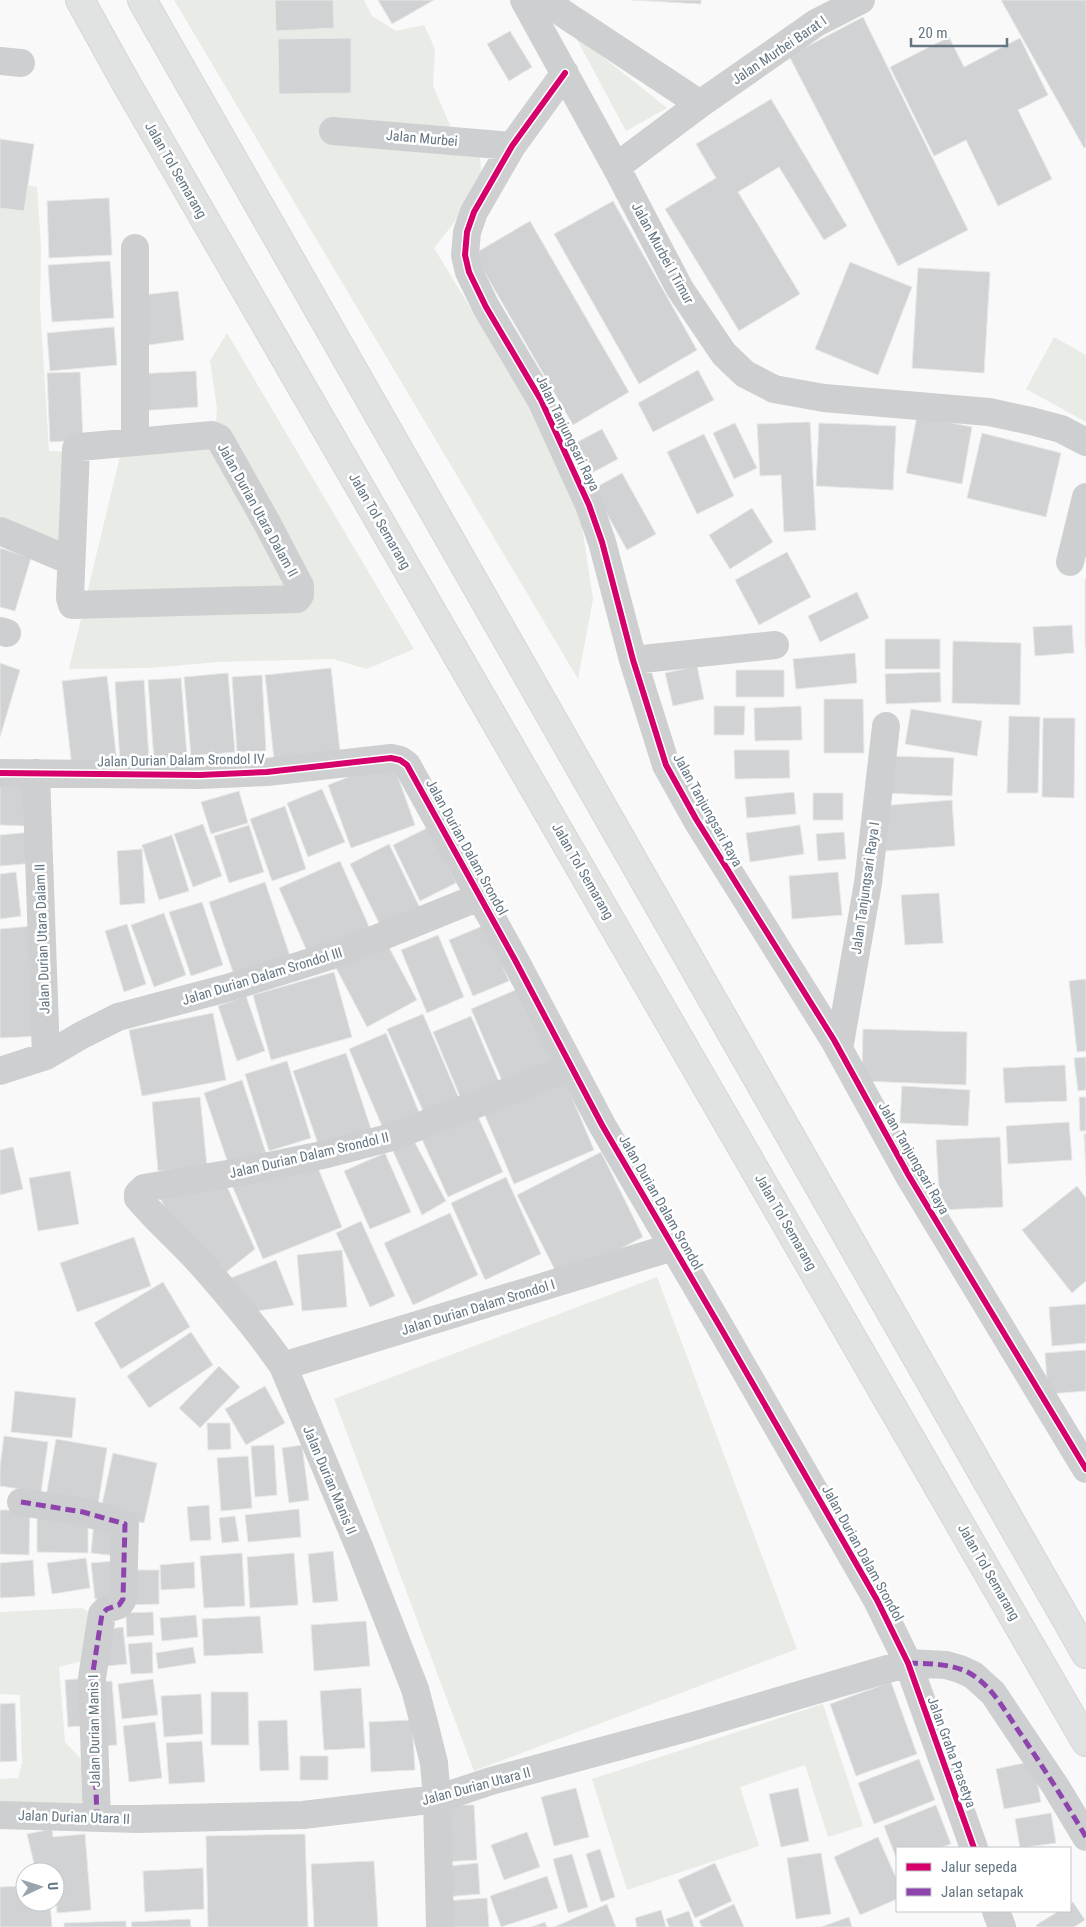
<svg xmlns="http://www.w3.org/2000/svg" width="1086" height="1927" font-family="'Roboto Condensed',sans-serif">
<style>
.green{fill:#e8ebe6}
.building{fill:#d0d2d3;stroke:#e8e8e8}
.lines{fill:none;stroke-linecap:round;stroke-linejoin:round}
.motorway-casing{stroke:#d5d6d6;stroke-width:30}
.minor{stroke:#cecfd0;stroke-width:28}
.motorway{stroke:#e1e2e2;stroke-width:28}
.quiet{stroke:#8e44ad;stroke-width:5;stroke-dasharray:10 5;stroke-linecap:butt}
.cycleway-casing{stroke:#fff;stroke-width:9}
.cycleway{stroke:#d6006c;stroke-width:6}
.labels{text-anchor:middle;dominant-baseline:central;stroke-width:5;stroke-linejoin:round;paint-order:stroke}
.street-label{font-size:14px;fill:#657683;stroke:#fff}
</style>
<rect width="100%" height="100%" fill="#f9f9f9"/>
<path class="green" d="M174,0H364L372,16L396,31L424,25L435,49L433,86L453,132L479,140L482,187L434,248L575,480L593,599L578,679Z
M574,34L667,108L626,131Z
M0,180L37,187L41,247L40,306L49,451L70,452L65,552L0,537Z
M227,333L414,649L367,669L333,659L218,662L150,668L69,669L121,452L215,441L217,408L210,361Z
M1054,337L1086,355V422L1026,389Z
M657,1277L797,1649L474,1771L334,1399Z
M82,1608L94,1615L89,1659L59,1667L65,1742L81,1759L90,1772L91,1809L0,1807V1779L18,1778L22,1763L20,1695L0,1694V1612Z
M823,1704L863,1826L828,1837L805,1765L740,1787L759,1846L627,1890L592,1779Z"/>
<path class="building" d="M275,0H333L334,28L276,31Z
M378,0H434L392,24Z
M632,0H701V4Z
M1001,0H1086V147L1084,148Z
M863,17L968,230L898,266L789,56Z
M510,31L532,67L509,81L487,44Z
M949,37L964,67L1020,38L1048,95L1018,110L1052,179L998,206L966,140L934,156L890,67Z
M351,38V93L279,94L278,39Z
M771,99L847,226L824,240L779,167L738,192L800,294L739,331L665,209L716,178L696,144Z
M0,139L34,144L24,211L0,208Z
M109,198L112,255L49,258L47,201Z
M613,201L697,350L639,384L554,234Z
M530,221L629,392L573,425L474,254Z
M110,261L114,318L52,322L48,265Z
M850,262L912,287L878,375L815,349Z
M918,268L990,272L984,373L912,368Z
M178,291L184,340L149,345L143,295Z
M114,327L117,365L50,371L47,333Z
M698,370L714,400L653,432L638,403Z
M196,371L198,407L138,411L136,374Z
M80,372L83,440L50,442L47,373Z
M917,416L972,427L962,484L906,473Z
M810,422L816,530L784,532L781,475L760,476L757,424Z
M735,423L757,468L734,479L713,433Z
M819,423L896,426L893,490L816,486Z
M602,429L618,459L586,476L570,446Z
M982,433L1061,453L1046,517L967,498Z
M704,434L734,496L697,514L667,452Z
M622,473L656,534L627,550L593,489Z
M752,508L773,542L730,569L709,535Z
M0,548L31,558L15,611L0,607Z
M787,552L811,597L759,625L735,580Z
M1085,579H1086V647H1085Z
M857,592L869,618L820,642L808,616Z
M1072,625L1074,653L1035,656L1033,627Z
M885,639H940V669H885Z
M953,641L1021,643L1020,705L952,703Z
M855,653L857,683L796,689L793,659Z
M0,663L20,670L0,737Z
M697,666L704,699L673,706L665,673Z
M331,668L340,751L274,759L265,675Z
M736,670H784V697H736Z
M940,672L941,702L886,704L885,674Z
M228,673L235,752L191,756L184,677Z
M262,675L266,751L237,752L232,677Z
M107,676L117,762L72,767L62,681Z
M181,678L187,757L154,760L148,680Z
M144,680L149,759L120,761L115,682Z
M824,699H863L864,753H824Z
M714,706H745L744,735H714Z
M801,706L802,740L755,741L754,708Z
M911,709L982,721L977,756L905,744Z
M1009,716L1040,717L1038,793H1007Z
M1043,718H1075L1074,798L1042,797Z
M734,750H789L790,778L735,779Z
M886,756L954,758L952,796L885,793Z
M392,760L415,825L351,848L328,785Z
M0,781L28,783V826L0,825Z
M322,789L345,842L308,857L287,803Z
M239,791L248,823L211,834L201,802Z
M794,792L796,814L747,818L745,797Z
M813,793H843V820H813Z
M952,800L955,846L883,851L880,806Z
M285,806L306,869L272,881L250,819Z
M203,824L222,876L193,887L174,834Z
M249,825L264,872L229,883L214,836Z
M800,825L804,854L750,862L746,833Z
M429,827L456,883L420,901L393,845Z
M32,832L35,863L0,866V835Z
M844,832L846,859L818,861L816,834Z
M172,835L189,891L159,900L142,845Z
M389,844L420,908L381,927L350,864Z
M142,849L145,903L120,905L117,851Z
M340,861L371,931L310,958L279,888Z
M16,872L21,916L0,919V874Z
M838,872L842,915L792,919L789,876Z
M265,882L290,956L234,975L209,902Z
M939,893L943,943L905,945L901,895Z
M202,902L223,965L191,976L169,912Z
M164,913L186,975L154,987L131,925Z
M127,924L146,984L124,992L105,931Z
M485,925L509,981L473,996L449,940Z
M33,926L41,1036L0,1038V929Z
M438,935L464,997L427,1013L401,950Z
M385,940L417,1000L367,1027L335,966Z
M334,972L352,1037L271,1060L253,995Z
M1086,979V1051L1077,1052L1069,981Z
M527,985L561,1066L506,1090L471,1009Z
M246,996L265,1051L237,1061L218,1006Z
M213,1013L226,1080L142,1096L129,1030Z
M423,1014L461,1103L426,1118L387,1029Z
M471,1016L502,1089L464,1106L433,1032Z
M863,1029L967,1032L966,1085L862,1081Z
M386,1033L421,1117L385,1133L349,1049Z
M346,1053L371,1129L319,1147L293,1071Z
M1086,1057V1090L1078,1091L1074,1058Z
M287,1061L311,1138L269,1151L245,1074Z
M1065,1065L1067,1101L1005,1103L1003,1068Z
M563,1076L594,1150L514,1184L483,1111Z
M242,1080L266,1153L229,1166L204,1093Z
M902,1086L970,1090L968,1126L900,1123Z
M200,1097L207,1167L158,1171L152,1102Z
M1079,1097H1086V1131H1080Z
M475,1110L503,1172L448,1197L420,1135Z
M1069,1122L1072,1160L1008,1164L1006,1126Z
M1084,1134H1086V1176Z
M1000,1137L1003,1207L940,1210L936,1140Z
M413,1139L446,1201L422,1215L393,1151Z
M13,1147L23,1189L0,1195V1150Z
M601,1152L643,1237L560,1280L517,1195Z
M385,1153L411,1212L370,1229L344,1171Z
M316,1163L342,1227L263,1259L231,1183Z
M70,1171L79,1224L38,1231L29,1178Z
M506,1177L541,1254L485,1280L451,1203Z
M225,1182L255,1249L220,1277L164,1206L160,1198Z
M1077,1186L1086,1198V1281L1072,1293L1022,1230Z
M450,1213L478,1275L413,1305L384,1243Z
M361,1221L395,1296L370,1307L336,1233Z
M134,1237L151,1286L77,1312L60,1263Z
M342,1250L347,1307L302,1311L297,1255Z
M276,1260L294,1305L246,1313L221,1282Z
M163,1282L190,1327L121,1369L94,1323Z
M1086,1304V1343L1052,1346L1049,1307Z
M191,1332L213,1365L149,1408L127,1376Z
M1086,1350V1391L1048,1394L1045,1353Z
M219,1366L240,1387L200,1428L179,1408Z
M265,1386L285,1423L246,1445L225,1409Z
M15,1391L76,1398L72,1438L11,1432Z
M207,1423H230L231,1449L208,1450Z
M4,1436L48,1442L41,1492L0,1486V1467Z
M56,1439L107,1448L98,1505L46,1497Z
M274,1445L277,1495L255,1497L251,1446Z
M302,1445L309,1500L289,1503L282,1448Z
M113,1453L157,1463L144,1523L100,1514Z
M248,1456L252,1508L221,1511L217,1458Z
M209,1505L211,1540L190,1541L187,1507Z
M299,1509L301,1537L248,1542L245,1515Z
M0,1510H30L29,1555L0,1554Z
M37,1513L88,1514V1553L37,1552Z
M235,1516L239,1541L222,1543L219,1518Z
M94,1521L120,1524L117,1556L91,1553Z
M333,1551L338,1601L313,1603L308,1554Z
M242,1553L245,1606L204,1608L200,1556Z
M294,1553L298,1605L250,1608L247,1557Z
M86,1558L90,1588L52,1594L47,1563Z
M33,1560L35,1596L0,1598V1563Z
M115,1561L119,1597L95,1599L91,1563Z
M194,1562L195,1588L161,1590L160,1565Z
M126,1570H159V1604L127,1605Z
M153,1612L154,1635L127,1637L126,1613Z
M196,1615L198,1637L162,1641L160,1618Z
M260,1616L263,1653L204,1656L202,1619Z
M366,1621L370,1666L314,1671L311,1625Z
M123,1627L127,1664L107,1666L103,1630Z
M152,1642L153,1673L131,1674L128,1644Z
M193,1647L196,1663L158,1669L156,1653Z
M88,1678L92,1725L68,1727L65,1680Z
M153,1679L158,1715L122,1719L118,1684Z
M112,1681L117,1745L101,1746L96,1682Z
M891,1682L917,1754L856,1776L830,1704Z
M361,1688L365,1748L324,1750L320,1691Z
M211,1692H248L249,1745H211Z
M201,1694L203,1734L164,1737L161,1696Z
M15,1703L17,1761L0,1762V1704Z
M287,1720L289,1770L260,1771L258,1721Z
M412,1720L415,1770L371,1772L369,1722Z
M155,1722L162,1778L129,1782L123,1726Z
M202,1741L205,1782L169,1784L166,1743Z
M300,1756H328V1780H300Z
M919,1759L935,1800L874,1824L858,1783Z
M1033,1761L1041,1802L1004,1809L996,1769Z
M576,1788L589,1837L554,1846L541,1797Z
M798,1788L809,1841L781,1847L769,1794Z
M451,1805H474L477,1860L441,1862Z
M936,1805L951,1844L939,1848H897V1860L884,1826Z
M1051,1813L1056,1843L1020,1848L1015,1819Z
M52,1829L53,1837L85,1834L91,1910L57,1913L55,1872H36L27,1834Z
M527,1832L540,1867L504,1880L491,1845Z
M305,1834L308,1927H208L206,1836Z
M878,1837L897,1880V1899L860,1915L834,1857Z
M600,1849L615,1897L601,1902L586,1854Z
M821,1853L831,1914L796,1919L787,1858Z
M572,1854L588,1907L568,1913L553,1859Z
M374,1861L378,1927H314L311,1864Z
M478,1863L480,1894L444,1897L441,1867Z
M715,1863L732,1901L695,1918L678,1880Z
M203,1868L204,1909L145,1912L143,1871Z
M547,1876L558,1908L501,1927L490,1896Z
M25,1886V1902H50L52,1927H0V1887Z
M487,1898L489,1927H447L445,1901Z
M1073,1902L1085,1920L1074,1927H1037L1036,1925L1059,1911H1070V1904Z
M607,1904L616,1927H554Z
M734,1904L744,1927H702L699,1921Z
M661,1910L666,1927H637L635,1918Z
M689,1911L694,1927H669L666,1919Z
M849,1917L852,1927H821Z
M190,1919L191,1927H132L131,1922Z
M126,1921V1927H64V1923Z
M545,1922L547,1927H531Z"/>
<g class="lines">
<g class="motorway-casing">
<path id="motorway" d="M80,0L126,83L1086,1742
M142,0L1086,1654"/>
</g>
<path class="minor" d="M524,0L616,167L680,289L724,354L745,374L774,389L824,398L989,412L1031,421L1061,429L1086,442
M546,0L564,14L700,104L816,23L861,0
M0,61L21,63
M565,73L512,146L474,212L467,232L465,255L469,272L486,307L541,400L589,505L602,542L633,660L666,765L696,819L834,1040L909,1176L1086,1469
M333,131L512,146
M616,167L700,104
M135,248V442
M212,435L219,438L267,523L300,586V595L297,599L72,605L70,598L76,449L80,447Z
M0,531L71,561
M1070,562L1086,497
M0,631L7,633
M633,660L775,645
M0,773L200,775L267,772L391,758L400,760L407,765L515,960L602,1125L723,1332L877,1600L908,1663L974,1848
M36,773L46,1056
M839,1049L868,883L886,726
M0,1071L46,1056L82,1035L118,1017L227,988L346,951L479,897
M283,1366L673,1247
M21,1502L83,1512L125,1524L123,1599L119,1605L107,1609L102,1614L92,1678L97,1818
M0,1815L137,1819L303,1815L437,1799L491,1781L690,1727L908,1663L946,1665L960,1669L973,1675L993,1693L1056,1787L1086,1837
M996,1911L1002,1927
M440,1927L437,1799L434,1763L424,1723L415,1689L360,1549L283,1366C260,1332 232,1299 204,1267C183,1243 159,1223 138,1198V1194L144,1188L245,1171L327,1154L392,1137L571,1067"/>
<use href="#motorway" class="motorway"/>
<path class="quiet" d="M21,1502L83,1512L125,1524L123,1599L119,1605L107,1609L102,1614L92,1678L97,1818
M908,1663C929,1664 952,1663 971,1674C993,1687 1006,1713 1020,1733C1043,1767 1065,1801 1086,1837"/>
<g class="cycleway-casing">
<path id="cycleway" d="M565,73L512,146L474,212L467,232L465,255L469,272L486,307L541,400L589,505L602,542L633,660L666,765L696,819L834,1040L909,1176L1086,1469
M0,773L200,775L267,772L391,758L400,760L407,765L515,960L602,1125L723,1332L877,1600L908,1663L974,1848"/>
</g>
<use href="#cycleway" class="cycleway"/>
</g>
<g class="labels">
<g class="street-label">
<text transform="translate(779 50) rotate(-34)">Jalan Murbei Barat I</text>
<text transform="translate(422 138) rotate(5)">Jalan Murbei</text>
<text transform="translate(176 170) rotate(60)">Jalan Tol Semarang</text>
<text transform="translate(663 253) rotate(61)">Jalan Murbei I Timur</text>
<text transform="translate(568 433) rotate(64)">Jalan Tanjungsari Raya</text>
<text transform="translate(258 510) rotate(61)">Jalan Durian Utara Dalam II</text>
<text transform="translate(380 521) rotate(60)">Jalan Tol Semarang</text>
<text transform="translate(181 760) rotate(-1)">Jalan Durian Dalam Srondol IV</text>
<text transform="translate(708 810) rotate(61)">Jalan Tanjungsari Raya</text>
<text transform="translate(467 847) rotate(61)">Jalan Durian Dalam Srondol</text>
<text transform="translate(583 871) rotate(60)">Jalan Tol Semarang</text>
<text transform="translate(865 888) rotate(-82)">Jalan Tanjungsari Raya I</text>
<text transform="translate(42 939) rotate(-92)">Jalan Durian Utara Dalam II</text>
<text transform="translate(262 976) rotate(-17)">Jalan Durian Dalam Srondol III</text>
<text transform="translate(309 1155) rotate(-13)">Jalan Durian Dalam Srondol II</text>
<text transform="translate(914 1158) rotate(60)">Jalan Tanjungsari Raya</text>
<text transform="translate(661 1202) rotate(60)">Jalan Durian Dalam Srondol</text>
<text transform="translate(786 1222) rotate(60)">Jalan Tol Semarang</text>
<text transform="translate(478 1307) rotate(-17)">Jalan Durian Dalam Srondol I</text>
<text transform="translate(330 1480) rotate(67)">Jalan Durian Manis II</text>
<text transform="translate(863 1553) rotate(61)">Jalan Durian Dalam Srondol</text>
<text transform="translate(989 1572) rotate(60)">Jalan Tol Semarang</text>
<text transform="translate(94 1731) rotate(-91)">Jalan Durian Manis I</text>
<text transform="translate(952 1752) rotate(70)">Jalan Graha Prasetya</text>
<text transform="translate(476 1786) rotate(-15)">Jalan Durian Utara II</text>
<text transform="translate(74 1817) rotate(2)">Jalan Durian Utara II</text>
</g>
</g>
<rect x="896" y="1847" width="175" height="65" fill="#ffffff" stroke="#c1c8cd"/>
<rect x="906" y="1863" width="25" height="8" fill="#d6006c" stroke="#c1c8cd"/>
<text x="941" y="1872" font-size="15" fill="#657683">Jalur sepeda</text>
<rect x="906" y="1888" width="25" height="8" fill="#8e44ad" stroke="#c1c8cd"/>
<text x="941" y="1897" font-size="15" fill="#657683">Jalan setapak</text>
<g transform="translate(40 1887) rotate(86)"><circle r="24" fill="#ffffff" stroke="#c1c8cd"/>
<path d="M0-4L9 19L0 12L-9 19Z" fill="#99a4ac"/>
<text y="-8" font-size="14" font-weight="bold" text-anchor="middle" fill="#657683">U</text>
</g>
<path d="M911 38v8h96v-8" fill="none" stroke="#657683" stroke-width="2.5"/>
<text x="918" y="38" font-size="15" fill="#657683" stroke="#ffffff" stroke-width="4" paint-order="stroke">20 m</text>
</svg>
